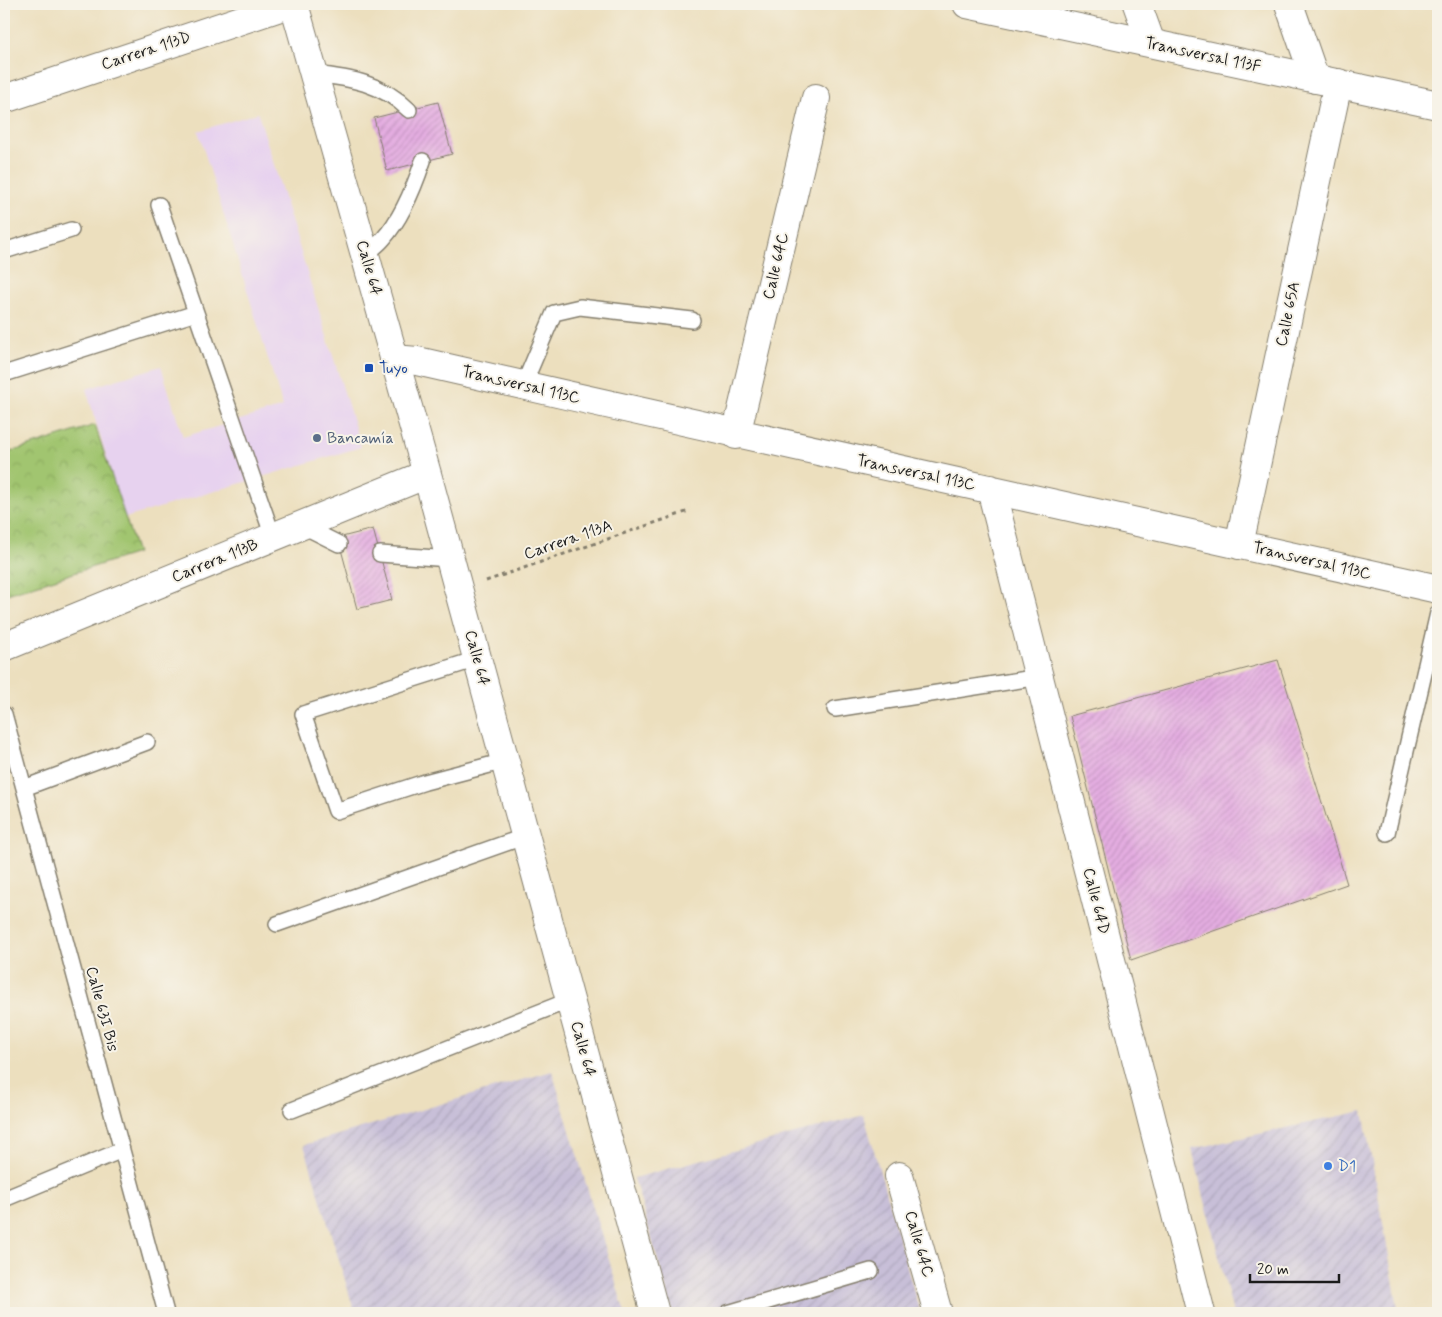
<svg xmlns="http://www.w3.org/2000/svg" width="1442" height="1317" font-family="Mynerve,sans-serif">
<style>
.built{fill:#e7d2ef}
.industrial{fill:url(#industrial-furrows)}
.park{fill:url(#park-crowns);stroke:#5e7046}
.building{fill:url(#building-hatch)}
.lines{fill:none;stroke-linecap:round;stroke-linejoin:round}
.lane-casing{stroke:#847e6d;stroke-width:18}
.street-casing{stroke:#847e6d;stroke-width:30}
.secondary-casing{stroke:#847e6d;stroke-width:30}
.path{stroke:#847e6d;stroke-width:3;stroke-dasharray:4 4;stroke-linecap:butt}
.lane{stroke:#fff;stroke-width:15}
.street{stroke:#fff;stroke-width:28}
.secondary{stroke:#fff;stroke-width:28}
.transit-dot{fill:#1a4fb4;stroke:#f7f3e8;stroke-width:2}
.service-dot{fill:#5c6f8a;stroke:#f7f3e8;stroke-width:2}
.shop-dot{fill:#3f7fe0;stroke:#f7f3e8;stroke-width:2}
.labels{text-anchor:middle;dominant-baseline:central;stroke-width:4;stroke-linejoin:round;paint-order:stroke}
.street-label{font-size:16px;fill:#1c1c1c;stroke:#f7f3e8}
.transit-label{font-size:16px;fill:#164399;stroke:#f7f3e8;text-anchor:start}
.service-label{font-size:16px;fill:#4e5e75;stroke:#f7f3e8;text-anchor:start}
.shop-label{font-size:16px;fill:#366cbe;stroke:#f7f3e8;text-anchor:start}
</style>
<defs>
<pattern id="industrial-furrows" width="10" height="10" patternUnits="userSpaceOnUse" patternTransform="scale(1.25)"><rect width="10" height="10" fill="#c8bfd8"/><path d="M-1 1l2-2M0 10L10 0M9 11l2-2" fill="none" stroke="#aba4b9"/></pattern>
<pattern id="park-crowns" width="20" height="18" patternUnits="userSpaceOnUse" patternTransform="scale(1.25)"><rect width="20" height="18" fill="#a1c56f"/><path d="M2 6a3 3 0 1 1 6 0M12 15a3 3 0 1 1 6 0" fill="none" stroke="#8aa960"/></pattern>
<pattern id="building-hatch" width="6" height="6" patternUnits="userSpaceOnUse" patternTransform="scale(1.25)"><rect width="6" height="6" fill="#e4ade1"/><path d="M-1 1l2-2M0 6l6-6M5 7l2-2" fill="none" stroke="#c394c0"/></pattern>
</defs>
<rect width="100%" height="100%" fill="#f7f3e8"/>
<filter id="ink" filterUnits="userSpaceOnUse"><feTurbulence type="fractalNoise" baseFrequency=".02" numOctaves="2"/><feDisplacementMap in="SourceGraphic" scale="10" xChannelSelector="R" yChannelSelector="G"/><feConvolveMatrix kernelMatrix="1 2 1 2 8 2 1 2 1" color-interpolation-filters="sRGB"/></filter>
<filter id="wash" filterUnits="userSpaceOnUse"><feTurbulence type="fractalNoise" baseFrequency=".0096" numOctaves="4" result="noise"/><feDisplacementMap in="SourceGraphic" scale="20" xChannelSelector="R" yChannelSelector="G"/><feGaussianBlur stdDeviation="1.12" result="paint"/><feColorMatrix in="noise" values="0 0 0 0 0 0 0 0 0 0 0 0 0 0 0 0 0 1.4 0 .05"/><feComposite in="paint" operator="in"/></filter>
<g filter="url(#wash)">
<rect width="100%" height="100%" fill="#ecdfbe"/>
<path class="built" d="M258,113L361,447L125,518L86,389L161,366L183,437L283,407L198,131Z"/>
<path class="industrial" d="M552,1071L625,1313H355L304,1145Z
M1363,1111L1399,1313H1233L1192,1149Z
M864,1115L920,1313H673L634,1178Z"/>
<path class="park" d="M95,425L137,553L4,595V454Z"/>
<g id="blocks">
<path class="building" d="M438,102L452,154L387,171L374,118Z
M373,529L392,600L357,609L338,538Z
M1278,660L1347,884L1131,960L1070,716Z"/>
</g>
</g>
<g filter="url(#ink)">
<use href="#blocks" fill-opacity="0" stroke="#847e6d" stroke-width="1"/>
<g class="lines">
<g class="lane-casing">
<path id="lane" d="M314,74C350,78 382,83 409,110
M159,205L273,537
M4,251L71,230
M365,255C371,250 378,245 383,239C402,218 414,188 423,161
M4,374L196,313
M523,386L554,313L580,307L692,320
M301,525L339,544
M380,554L450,559
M477,659L303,714L336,811L425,782L505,761
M835,709L1039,677
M4,714L166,1313
M24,788L147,742
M1387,833L1438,613
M277,924L526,836
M292,1110L570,1000
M4,1199L122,1150
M728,1313L871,1271"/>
</g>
<g class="street-casing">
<path id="street" d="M1137,4L1151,43
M1289,4L1315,79
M4,99L289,4
M394,359L417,361C757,439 1098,513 1438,589
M736,435L816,98
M991,489L1201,1313
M1239,545L1338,83
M899,1176L938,1313"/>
</g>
<g class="secondary-casing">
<path id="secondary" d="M294,4L427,474L655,1313
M967,4L1438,105
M4,647L427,474"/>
</g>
<path class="path" d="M486,581L689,511"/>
<use href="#lane" class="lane"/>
<use href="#street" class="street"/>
<use href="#secondary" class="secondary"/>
</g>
</g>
<rect class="transit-dot" x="364" y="363" width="10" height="10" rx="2.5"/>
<circle class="service-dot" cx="317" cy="438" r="5"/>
<circle class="shop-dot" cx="1328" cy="1166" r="5"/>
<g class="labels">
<g class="street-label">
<text transform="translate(146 51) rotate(-18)">Carrera 113D</text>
<text transform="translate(1203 55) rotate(12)">Transversal 113F</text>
<text transform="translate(776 266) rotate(-77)">Calle 64C</text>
<text transform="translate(369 268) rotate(74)">Calle 64</text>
<text transform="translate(1288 314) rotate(-78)">Calle 65A</text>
<text transform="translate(521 385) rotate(13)">Transversal 113C</text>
<text transform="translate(916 473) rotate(12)">Transversal 113C</text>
<text transform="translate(568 540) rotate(-19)">Carrera 113A</text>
<text transform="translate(215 561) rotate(-22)">Carrera 113B</text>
<text transform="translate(1312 561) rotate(13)">Transversal 113C</text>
<text transform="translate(477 658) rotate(75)">Calle 64</text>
<text transform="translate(1096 901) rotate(76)">Calle 64D</text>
<text transform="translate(102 1009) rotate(75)">Calle 63I Bis</text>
<text transform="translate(583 1049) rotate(75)">Calle 64</text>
<text transform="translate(919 1244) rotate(74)">Calle 64C</text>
</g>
<g class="transit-label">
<text x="379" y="368">Tuyo</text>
</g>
<g class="service-label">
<text x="327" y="438">Bancamía</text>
</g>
<g class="shop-label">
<text x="1338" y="1166">D1</text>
</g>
</g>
<rect width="1442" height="1317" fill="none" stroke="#f7f3e8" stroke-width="20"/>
<path d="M1250 1274v8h89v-8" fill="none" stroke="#1c1c1c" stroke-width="2.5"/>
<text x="1257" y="1274" font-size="15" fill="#1c1c1c" stroke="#f7f3e8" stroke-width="4" paint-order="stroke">20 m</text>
</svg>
